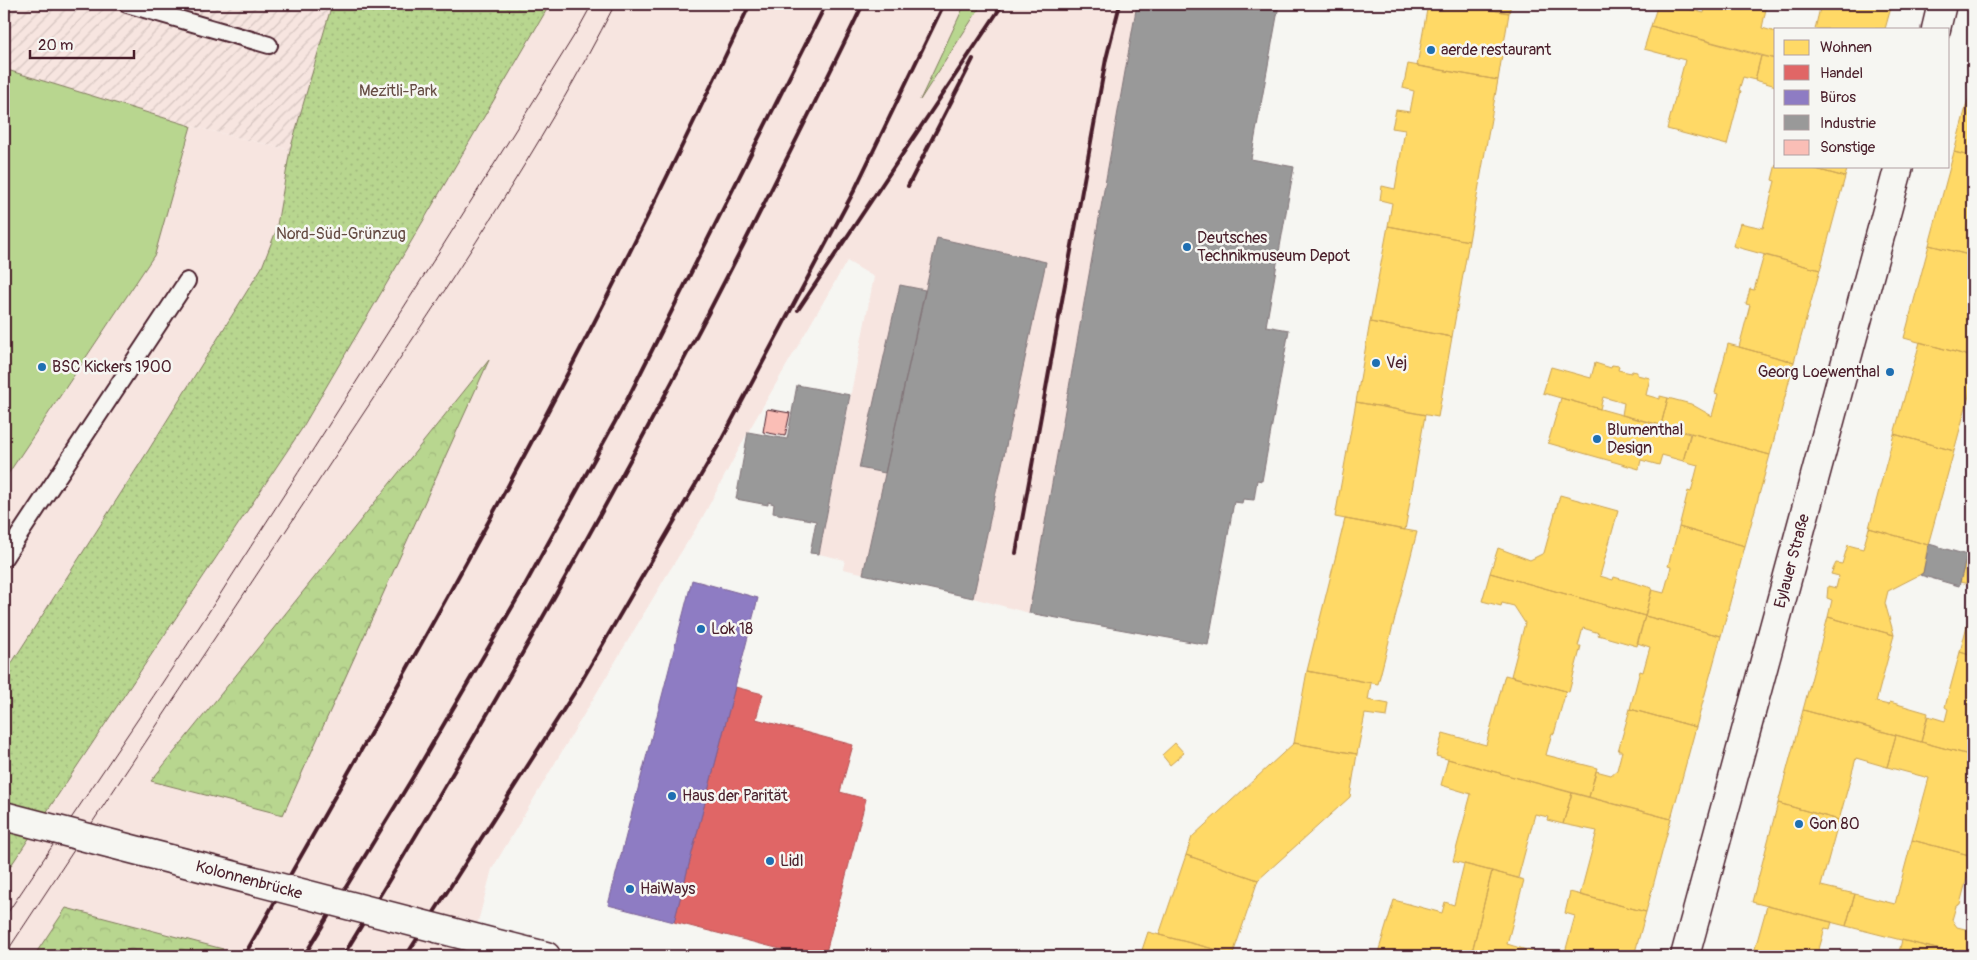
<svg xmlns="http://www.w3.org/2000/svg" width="1977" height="960" font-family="Pangolin,sans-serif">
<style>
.built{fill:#f7e5e0}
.industrial{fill:url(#industrial-furrows)}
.grass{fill:#b8d68f;stroke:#817a5d}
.forest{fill:url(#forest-crowns);stroke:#817a5d}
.park{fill:url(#park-dots);stroke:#817a5d}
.homes{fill:#ffd966;stroke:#c9a154}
.shops{fill:#e06666;stroke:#b35154}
.offices{fill:#8e7cc3;stroke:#7a6095}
.industry{fill:#999;stroke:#817478}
.building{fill:#fabeb6;stroke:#4a1f2b}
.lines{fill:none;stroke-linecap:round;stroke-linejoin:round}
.service-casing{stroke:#4a1f2b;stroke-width:20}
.minor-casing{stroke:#4a1f2b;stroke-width:31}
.secondary-casing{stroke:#4a1f2b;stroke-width:31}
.service{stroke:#f6f6f2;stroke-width:16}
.minor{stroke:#f6f6f2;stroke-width:28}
.secondary{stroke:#f6f6f2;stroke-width:28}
.tram{stroke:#4a1f2b;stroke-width:1}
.rail{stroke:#4a1f2b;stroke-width:4}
.secondary-bridge-casing{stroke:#4a1f2b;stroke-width:31;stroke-linecap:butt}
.secondary-bridge{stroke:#f6f6f2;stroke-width:28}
.poi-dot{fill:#1f6fb2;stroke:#f6f6f2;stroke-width:2}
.labels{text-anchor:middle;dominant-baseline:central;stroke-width:5;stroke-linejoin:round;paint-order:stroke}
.poi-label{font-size:16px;fill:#4a1f2b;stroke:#f6f6f2;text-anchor:start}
.park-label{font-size:16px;fill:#664d44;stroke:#f6f6f2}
.street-label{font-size:16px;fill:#4a1f2b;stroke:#f6f6f2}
</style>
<defs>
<pattern id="industrial-furrows" width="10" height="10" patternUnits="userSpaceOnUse" patternTransform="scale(1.25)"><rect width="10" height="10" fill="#f7e5e0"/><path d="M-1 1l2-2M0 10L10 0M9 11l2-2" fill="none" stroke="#d5c4c0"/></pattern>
<pattern id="forest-crowns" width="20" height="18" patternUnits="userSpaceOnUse" patternTransform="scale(1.25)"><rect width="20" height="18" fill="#b8d68f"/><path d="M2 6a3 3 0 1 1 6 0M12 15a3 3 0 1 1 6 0" fill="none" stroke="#a0b77c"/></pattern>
<pattern id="park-dots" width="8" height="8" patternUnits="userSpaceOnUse" patternTransform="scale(1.25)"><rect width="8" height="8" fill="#b8d68f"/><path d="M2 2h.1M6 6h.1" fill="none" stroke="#a0b77c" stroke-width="1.8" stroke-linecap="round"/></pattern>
</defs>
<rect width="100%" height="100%" fill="#f6f6f2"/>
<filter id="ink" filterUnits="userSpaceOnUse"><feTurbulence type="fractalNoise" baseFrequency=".02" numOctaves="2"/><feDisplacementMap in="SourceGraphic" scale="10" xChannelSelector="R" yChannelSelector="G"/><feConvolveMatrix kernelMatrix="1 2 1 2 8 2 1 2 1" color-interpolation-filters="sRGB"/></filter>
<g filter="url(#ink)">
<path class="built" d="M550,4H965L922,96L982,4H1137L1029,613L973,598L843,569L845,560L819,554L874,277L847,261L748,432L700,522L668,573L492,869L469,956H4V876L301,430Z
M191,126L290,150L276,231L262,267L148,451L4,675V480L155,254Z"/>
<path class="industrial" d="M4,4H332L290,150L191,126L4,69Z"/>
<path class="grass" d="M965,4H982L920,100Z
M4,69L191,126L155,254L4,480Z"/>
<path class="forest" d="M489,360L283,815L151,781Z
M66,908L223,949L218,956H34Z"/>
<path class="park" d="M332,4H550L301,430L4,876V675L148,451L262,267L276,231L290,150Z"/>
<path class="homes" d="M1428,4H1459L1509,13L1498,80L1417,66Z
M1459,4H1511L1509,13Z
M1658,4H1668L1704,13L1706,4H1767L1762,28L1776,32V59L1651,26Z
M1821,4H1892L1885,29H1815Z
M1651,26L1761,56L1755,80L1743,77L1739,90L1741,91L1727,145L1667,129L1685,60L1644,49Z
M1761,56L1776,59V86L1755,80Z
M1408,64L1498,80L1469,241L1388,226L1392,203L1380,200L1382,186L1395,189L1405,130L1392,128L1396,110L1410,112L1414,91L1403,88Z
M1973,81V157L1954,152Z
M1954,152L1973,157V256L1929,245Z
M1776,164V166H1805L1845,177L1820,270L1733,246L1740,223L1763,228L1775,181L1772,180Z
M1805,166H1848L1845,177Z
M1388,226L1469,241L1452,337L1370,322Z
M1929,245L1973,256V357L1904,338Z
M1764,255L1820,270L1794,362L1739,347L1750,305L1746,304L1750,289L1754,290Z
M1370,322L1452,337L1438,417L1356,402Z
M1920,342L1973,357L1970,371L1973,372V381L1954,451L1894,434Z
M1728,344L1794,362L1770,455L1661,425L1668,398L1691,404L1712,416L1718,394L1715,393Z
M1595,363L1611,368L1612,365L1619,366L1618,370L1631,373L1632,371L1637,372V375L1650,378L1646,395L1660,399V396L1668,398L1661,425L1622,415L1624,403L1603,397L1600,409L1543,393L1551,367L1591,378Z
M1561,398L1690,434L1683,461L1662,455L1659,465L1641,460L1639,469L1548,443Z
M1356,402L1425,415L1405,530L1335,517Z
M1691,433L1770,455L1745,546L1679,527L1688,491L1691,492L1698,465L1683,461Z
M1894,434L1954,451L1928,545L1869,528Z
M1560,495L1618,511L1600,576L1613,580L1614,577L1652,588L1645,616L1490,573L1498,548L1530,560L1544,553Z
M1345,519L1417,532L1378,684L1307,671Z
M1679,527L1745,546L1721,636L1645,616L1652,590L1664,593L1671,567L1668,566Z
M1869,528L1928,545L1923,573L1888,591L1885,603L1894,635L1828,617L1832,600L1827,598L1828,586L1836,588L1839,576L1831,574L1834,567L1836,563L1842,564L1848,545L1863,549Z
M1967,555L1973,556V585L1960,582Z
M1490,573L1645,616L1637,646L1598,635L1599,633L1583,628L1578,646H1581L1569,692L1511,676L1525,623L1514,606L1502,603L1501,606L1482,601Z
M1973,603V656L1960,652Z
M1645,616L1721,636L1696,727L1630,709L1640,671L1643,672L1650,647L1637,643Z
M1828,617L1894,635L1876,702L1889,705L1890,702L1928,713L1921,742L1803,710Z
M1960,652L1973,656V756L1921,742L1928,716L1945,721L1948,709L1945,707Z
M1307,671L1371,683L1368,700L1389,704L1387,717L1365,714L1357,754L1294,743Z
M1505,675L1566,691L1554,734L1552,733L1546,755L1597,768L1589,797L1436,756L1443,733L1486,745Z
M1630,709L1696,727L1671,819L1589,797L1596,771L1611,775L1617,770L1622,751H1618Z
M1803,710L1896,735L1887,767L1856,758L1839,820L1778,803Z
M1896,735L1973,756V856L1912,840L1929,778L1887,767Z
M1175,743L1184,753L1170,765L1162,755Z
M1294,743L1357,754L1350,797L1258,880L1186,855L1192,837Z
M1448,759L1572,793L1563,824L1547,820L1548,817L1535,814L1518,878L1453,861L1471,794L1441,785Z
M1572,793L1671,819L1646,912L1580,895L1597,831L1563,824Z
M1778,803L1839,820L1821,886L1855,894L1846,926L1752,902Z
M1912,840L1973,856L1960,904L1956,906L1952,920L1957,927L1973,931V956H1964L1846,926L1855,894L1895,904Z
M1186,855L1258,880L1233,954L1159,935Z
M1464,864L1492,871L1471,956H1377L1394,900L1442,913L1445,902L1454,905Z
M1492,871L1524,880L1507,944L1533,952L1531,956H1471Z
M1570,892L1646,912L1634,956H1564L1575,916L1565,913Z
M1767,906L1832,922L1830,929L1825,928L1817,956H1753Z
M1148,932L1222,951L1221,956H1140Z
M1902,940L1964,956H1898Z
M1533,952L1549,956H1531Z"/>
<path class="shops" d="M735,687L763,694L756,719L853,745L840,792L866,799L825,956H808L674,922Z"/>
<path class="offices" d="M692,580L758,598L674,922L608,905Z"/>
<path class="industry" d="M1137,4L1279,5L1251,159L1294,167L1266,326L1289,330L1262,481L1257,480L1254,500L1243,499L1242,503L1234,502L1208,645L1029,613Z
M937,238L1046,262L973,598L863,574Z
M900,285L925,290L885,473L859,468Z
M797,385L850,395L819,554L810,553L816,521L773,513L774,504L768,502V505L736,499L748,432L787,439Z
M1973,539V556L1969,555Z
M1929,544L1967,555L1959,586L1920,575L1923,573Z"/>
<path class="building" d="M767,409L790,413L785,436L763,432Z"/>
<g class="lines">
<g class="service-casing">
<path id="service" d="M127,4L269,45
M4,558L187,281"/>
</g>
<g class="minor-casing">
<path id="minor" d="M1936,29L1942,4
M1685,956L1899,166"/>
</g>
<g class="secondary-casing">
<path id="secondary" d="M494,943L546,956"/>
</g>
<use href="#service" class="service"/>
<use href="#minor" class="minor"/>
<use href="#secondary" class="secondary"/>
<path class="tram" d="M4,918C70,819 138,721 203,621C330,423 457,226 580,26L592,4
M4,956C122,777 241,599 359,420C449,284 541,149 615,4"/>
<path class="rail" d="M908,186L973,59
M798,310L1003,4
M1016,553L1106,59L1120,4
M244,956C359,754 476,551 583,344C641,232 696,118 750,4
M304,956L413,777L525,585L627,400L826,4
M343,956C493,711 635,461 764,204C797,138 831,71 863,4
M406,956L578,687L722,439L855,189L944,4"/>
<g class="secondary-bridge-casing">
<path id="secondary-bridge" d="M4,816L494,943"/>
</g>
<use href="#secondary-bridge" class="secondary-bridge"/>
</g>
</g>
<g class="poi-dot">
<circle cx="1431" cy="50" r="5"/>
<circle cx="1187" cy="247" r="5"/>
<circle cx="1376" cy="363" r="5"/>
<circle cx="42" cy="367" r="5"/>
<circle cx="1890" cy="372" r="5"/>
<circle cx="1597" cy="439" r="5"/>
<circle cx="701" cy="629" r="5"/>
<circle cx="672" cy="796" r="5"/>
<circle cx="1799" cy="824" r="5"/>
<circle cx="770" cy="861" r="5"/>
<circle cx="630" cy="889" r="5"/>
</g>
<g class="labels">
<g class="poi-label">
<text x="1441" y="50">aerde restaurant</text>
<text x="1197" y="238">Deutsches<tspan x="1197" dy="18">Technikmuseum Depot</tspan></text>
<text x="1386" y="363">Vej</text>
<text x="52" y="367">BSC Kickers 1900</text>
<text x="1880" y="372" text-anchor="end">Georg Loewenthal</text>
<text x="1607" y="430">Blumenthal<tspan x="1607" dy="18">Design</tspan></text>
<text x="711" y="629">Lok 18</text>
<text x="682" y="796">Haus der Parität</text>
<text x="1809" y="824">Gon 80</text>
<text x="780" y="861">Lidl</text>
<text x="640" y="889">HaiWays</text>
</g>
<g class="park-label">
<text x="398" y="91">Mezitli-Park</text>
<text x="341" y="234">Nord-Süd-Grünzug</text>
</g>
<g class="street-label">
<text transform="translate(1792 561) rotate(-75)">Eylauer Straße</text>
<text transform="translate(249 880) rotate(15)">Kolonnenbrücke</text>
</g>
</g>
<rect width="1977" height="960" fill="none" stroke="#f6f6f2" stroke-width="20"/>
<rect x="10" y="10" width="1957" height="940" fill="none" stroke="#4a1f2b" stroke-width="2" filter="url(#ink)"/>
<rect x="1774" y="28" width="175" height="140" fill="#f6f6f2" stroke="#b1a0a2"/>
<rect x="1784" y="40" width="25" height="15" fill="#ffd966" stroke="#b1a0a2"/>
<text x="1820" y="52" font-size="15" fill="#4a1f2b">Wohnen</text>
<rect x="1784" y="65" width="25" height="15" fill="#e06666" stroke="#b1a0a2"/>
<text x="1820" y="78" font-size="15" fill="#4a1f2b">Handel</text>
<rect x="1784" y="90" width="25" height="15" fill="#8e7cc3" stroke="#b1a0a2"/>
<text x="1820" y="102" font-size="15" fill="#4a1f2b">Büros</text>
<rect x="1784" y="115" width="25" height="15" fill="#999999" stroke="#b1a0a2"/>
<text x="1820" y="128" font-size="15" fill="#4a1f2b">Industrie</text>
<rect x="1784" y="140" width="25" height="15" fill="#fabeb6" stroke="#b1a0a2"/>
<text x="1820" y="152" font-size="15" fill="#4a1f2b">Sonstige</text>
<path d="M30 50v8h104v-8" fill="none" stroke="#4a1f2b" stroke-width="2.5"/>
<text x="38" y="50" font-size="15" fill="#4a1f2b" stroke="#f6f6f2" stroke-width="4" paint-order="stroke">20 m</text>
</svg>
